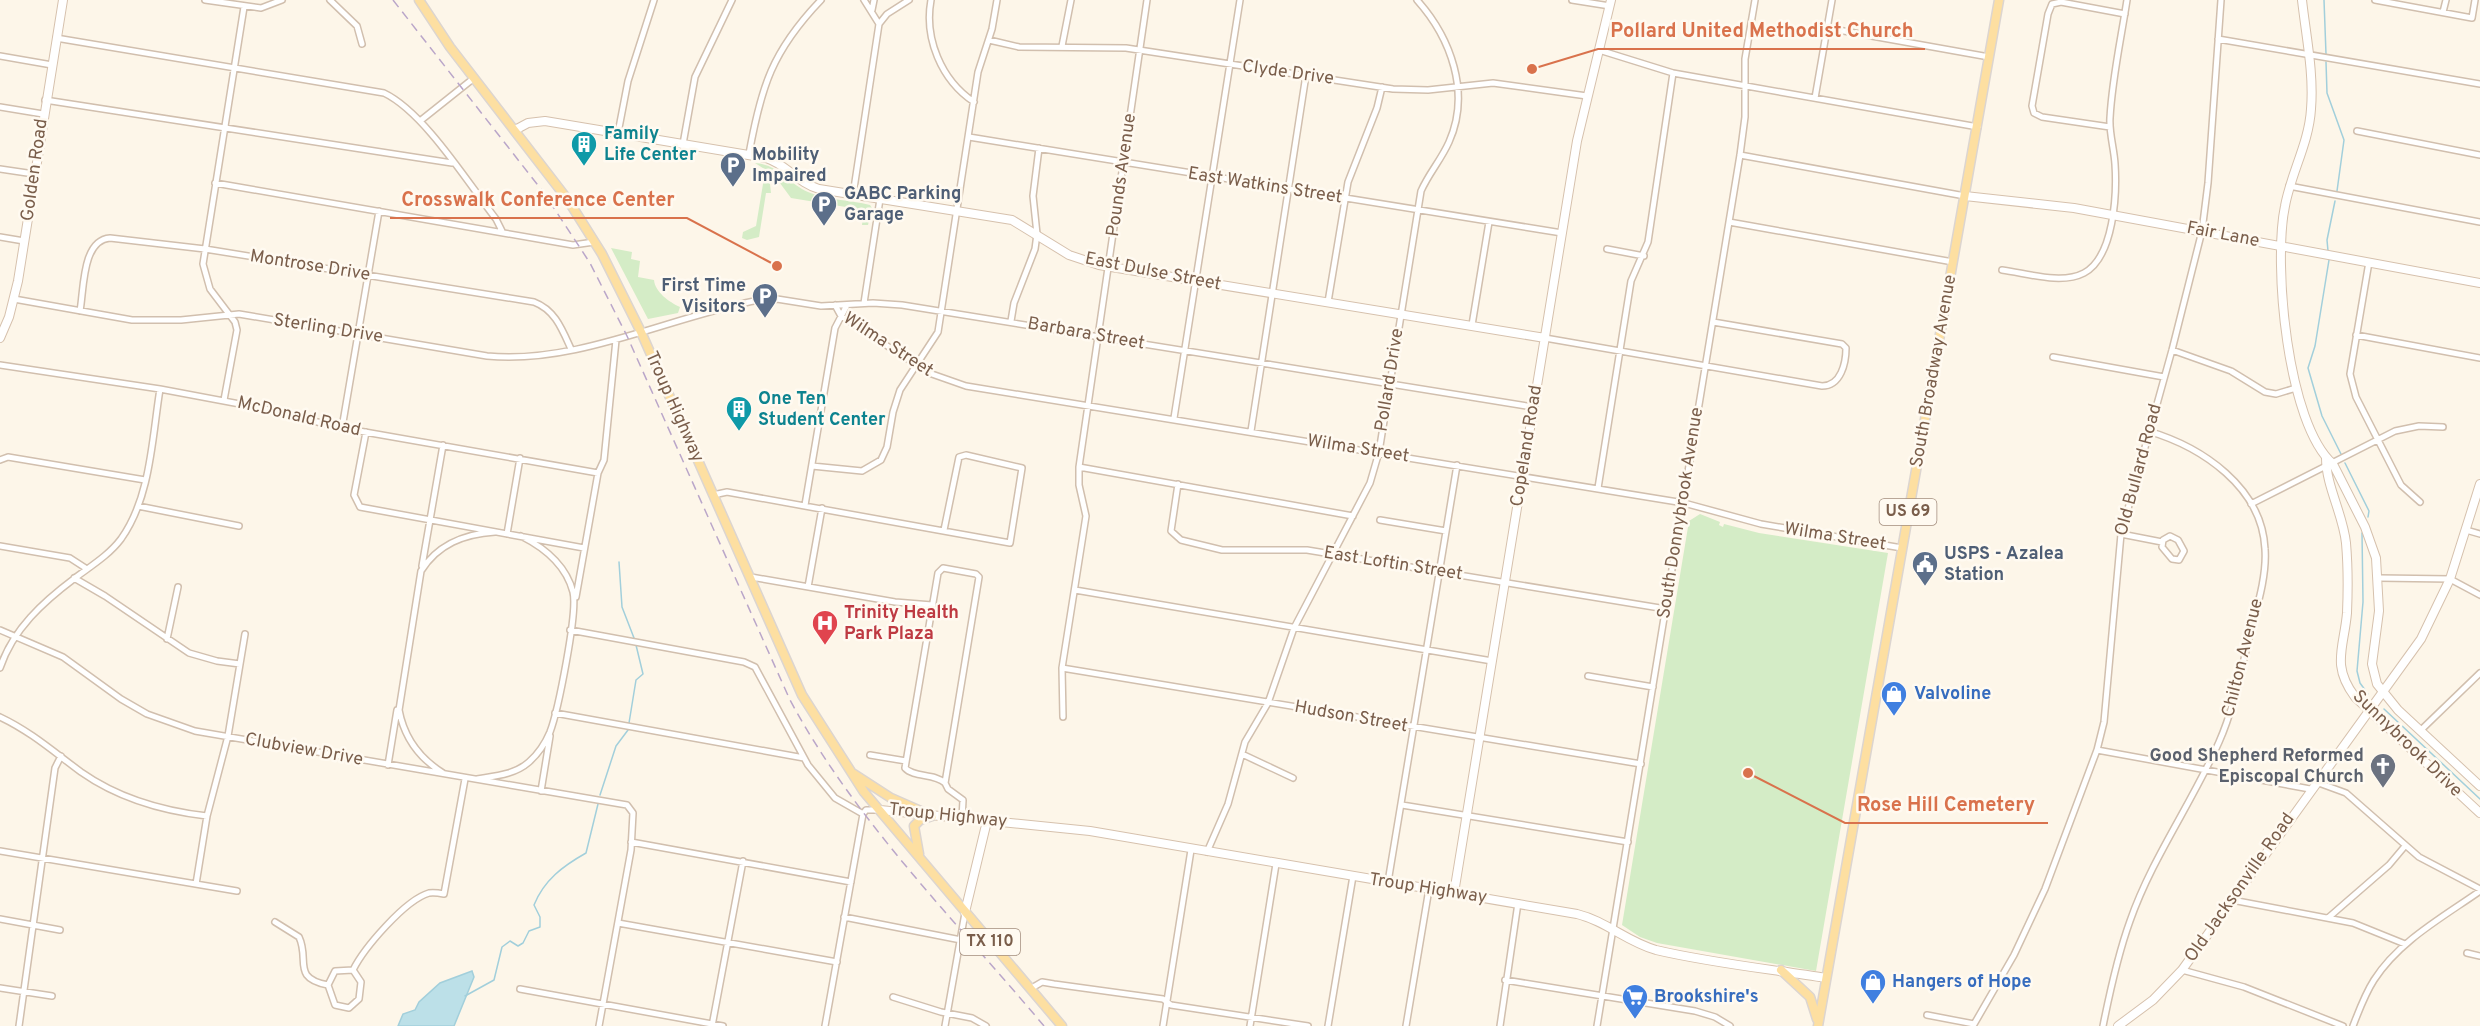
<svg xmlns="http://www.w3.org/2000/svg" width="2480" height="1026" font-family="Overpass,sans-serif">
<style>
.green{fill:#d4ecc6}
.water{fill:#bce0e8;stroke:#a2cfdb;stroke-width:1.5}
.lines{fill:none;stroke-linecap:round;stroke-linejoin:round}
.stream{stroke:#a2cfdb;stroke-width:1.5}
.street-casing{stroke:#d1bfae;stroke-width:8}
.secondary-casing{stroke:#d6c1ad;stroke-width:10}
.primary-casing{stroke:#dcd5d0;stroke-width:11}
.street{stroke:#fff;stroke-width:5}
.secondary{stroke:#fff;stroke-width:8}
.primary{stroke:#fddfa1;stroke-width:8}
.rail{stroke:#baa6c9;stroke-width:1.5;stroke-dasharray:9 6;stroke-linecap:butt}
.labels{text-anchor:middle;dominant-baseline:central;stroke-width:5;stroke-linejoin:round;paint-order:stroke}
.shield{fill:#fffaf1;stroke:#a28d7d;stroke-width:1.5}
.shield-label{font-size:16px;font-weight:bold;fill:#7a5e4b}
.street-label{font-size:18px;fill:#7a5e4b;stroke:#fffaf1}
.culture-label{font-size:18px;font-weight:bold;fill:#0d838f;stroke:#fffaf1;text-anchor:start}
.service-label{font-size:18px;font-weight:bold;fill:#4e5e75;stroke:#fffaf1;text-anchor:start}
.health-label{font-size:18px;font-weight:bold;fill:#be3a42;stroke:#fffaf1;text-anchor:start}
.shop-label{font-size:18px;font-weight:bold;fill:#366cbe;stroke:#fffaf1;text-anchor:start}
.worship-label{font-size:18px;font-weight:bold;fill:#5b616d;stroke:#fffaf1;text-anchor:end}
.leader{fill:none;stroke:#d9724c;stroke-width:2}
.callout-dot{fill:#d9724c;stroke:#fffaf1;stroke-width:2}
.callout-label{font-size:20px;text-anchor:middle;font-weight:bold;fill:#d9724c;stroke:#fffaf1;stroke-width:5;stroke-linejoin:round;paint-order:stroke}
</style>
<rect width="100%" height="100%" fill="#fdf6e9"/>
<path class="green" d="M755,163C778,164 788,183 808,192C827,200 850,200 870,205L872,208L868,225H862L864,210L791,198L774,175Z
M764,178L770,184L771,193H766L759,237L747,240L742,238L743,232L756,226Z
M611,248L632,252L631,259L640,261L638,277L654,280C655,292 669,302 680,307L678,313L648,319Z
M1700,514L1720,522L1719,525L1723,527L1724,524L1759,533L1888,553L1816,971L1657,943L1640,937L1622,925L1689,521Z"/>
<path class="water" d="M472,971L474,977L454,1026H398L403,1014L415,1010L419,1002L440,983Z"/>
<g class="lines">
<path class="stream" d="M2324,0L2326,54
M2326,62L2327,93L2344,140L2337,191
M2328,251L2327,240L2335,201
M2329,260L2315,346L2308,368L2322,416L2341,454
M2345,463L2369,511L2368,517
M2362,533L2363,602L2357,671L2360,683L2368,694
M619,562L622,607L634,638
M2384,709L2480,799
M629,723L636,680L643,674L636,645
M600,795L616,746L628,730
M465,996L494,980L502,947L510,941L518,946L523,943L529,931L540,927V917L534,905C544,880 563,866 586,853L598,804"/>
<g class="street-casing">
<path id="street" d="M205,0L261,8L282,0
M330,0L357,26L362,44
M931,0C924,38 941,80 974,102
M1572,0L1610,6
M2375,0L2472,18L2475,0
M872,10L874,0
M2443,12L2446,0
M879,24L887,14L909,0
M1827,28L1989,57
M56,38L384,93C424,112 468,183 496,219L502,231
M2218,39L2480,84
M989,40L1019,47L1126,48L1393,89L1428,90L1493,83L1587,96
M1062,46L1071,0
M1599,50L1673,73L1978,127
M0,56L52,65
M1815,98L1832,0
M45,100L452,163
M0,107L43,114
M420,121L474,78
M2110,127L2042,117L2034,113L2032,106L2048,14L2052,4L2061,2L2125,14
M2357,131L2480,155
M618,133L628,81L654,0
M969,137L1562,233
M683,144L695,77L732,0
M749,154C761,87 772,51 821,0
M1740,155L1965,196
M0,169L34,174
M215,183L573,245L594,242
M2289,186L2480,222
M853,195L879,24L864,0
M1729,222L1953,262
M0,237L24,241
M1607,249L1644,256
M2369,262L2350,374L2356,397L2401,485L2420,502
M2002,270C2026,273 2061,285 2084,273C2114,257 2117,194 2115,164C2114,148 2109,133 2110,118C2112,79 2121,39 2127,0
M14,299L132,320H181L239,314L487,356C576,365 672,316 759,300L777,299L821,306L873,303L902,305L1533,407
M1328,302L1348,182L1377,108L1382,87
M864,303L880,199
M835,305L841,316L929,373L966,386L1684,503L1761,524L1902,548
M80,311C84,289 82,240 110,238L205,249L534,302C555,310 562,329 571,349
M1011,321L1014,303L1035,249L1037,234L1033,196L1039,148
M1472,325L1489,222
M2356,335L2480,358
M1545,338L1822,386C1841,386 1846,363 1846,348L1842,344L1713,322
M2172,350L2231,371L2265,392L2276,394L2296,388
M2053,357L2164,377
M0,365L160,389L256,407L342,428L598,473
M224,400L237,330L235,322L210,289L203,264L244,7
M1174,418L1240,0
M342,428L379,211
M1251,431L1306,75
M366,432L354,495L360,507L584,548
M0,460L8,457L145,480
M812,466L862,471L881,460L887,447L893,412L900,390L938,332L978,72L992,29L997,0
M1079,467L1353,516
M1178,484L1171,531L1181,540L1222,550H1307L1666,609
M1598,488L1631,281L1648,242L1673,73
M713,495L727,492L1010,543L1022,468L966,455L959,457L944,530
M2251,504L2395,431L2419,426L2443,427
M805,505L835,328L847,305
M138,506L239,526
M1380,520L1446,531
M2466,530L2480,534
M507,534L520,458
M2121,534L2162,542
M2170,536L2178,540L2184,551L2179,560L2172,559L2162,547L2163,540Z
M0,546L70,558L87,569
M422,566L443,445
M751,577L895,602L932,605
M74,578L105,596L189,653L217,661L240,664
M2379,578L2450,579L2480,595
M808,587L822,508
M1075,590L1492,661
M576,597L598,473L604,460L616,340
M0,630L63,657L121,699L147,714L195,731L627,805L633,813L631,850L599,1026
M570,630L744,662L755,667L808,765L835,798L863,814
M167,639L178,587
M0,668C13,629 43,602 75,578C91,566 109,555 121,539C151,497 152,438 160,389
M1062,668L1641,764
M1588,676L1653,687
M555,713L804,758
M0,717C30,731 54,752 81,772C118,798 163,811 207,816
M1063,717L1062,668L1086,516L1079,485V467L1147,0
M2421,730L2480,673
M2097,750L2310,789
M1242,754L1293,778
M870,755L906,761
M388,765L397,710
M443,773C419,758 404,737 399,710L421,571C438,544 464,534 495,532
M477,779C495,776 514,775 529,762C538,754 545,744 550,732C558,711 578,612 573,592C566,565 545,548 521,536
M2316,782L2346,793L2419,857L2480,889
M945,783C934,773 914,778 905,768L938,573L943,568L976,574L979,577L945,783L948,789L963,800L962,819
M541,791L550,736
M1402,805L1628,842
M631,842L851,882
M0,851L237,891
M1207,852L1228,804L1245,742L1268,703L1294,628L1370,483L1379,452L1421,191C1429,173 1441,160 1449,142C1471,93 1451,38 1417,0
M1388,882L1457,465
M196,884L207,816L228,736L245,634
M2232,900L2353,923L2405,944
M844,917L961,940
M2328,918L2389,865L2405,846
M0,919L60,930
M275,922L299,937C310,960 291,978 328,985L335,1005L349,1008L359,999L361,982L353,970L335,971L328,985
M618,923L837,962
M2467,953L2480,956
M353,970C364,948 405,900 429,893C434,892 439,893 444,894L465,779
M2182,970L2244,987L2343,1026
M1505,980L1695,1011L1715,1017L1730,1026
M0,988L52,996
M520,989L723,1026
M1030,989L1042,982L1054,984L1163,999L1171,1005L1308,1026
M893,997L941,1012L972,1018L986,1026
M1927,1015L1974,1024
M19,1026L55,768L61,756
M712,1026L743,861
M825,1026L863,814L866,810H880
M945,1026L965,913
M1163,1026L1191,850
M1250,1026L1276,864
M1328,1026L1353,876
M1406,1026L1429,889
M1500,1026L1518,903
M1597,1026L1740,155L1745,117V59L1755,0
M1973,1026L2014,955L2045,889L2097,750L2104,722L2121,534L2172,350L2202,231L2208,183L2221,0
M2103,1026C2110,991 2118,954 2130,921C2152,858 2192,803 2219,742C2234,708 2241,670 2250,634C2257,607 2267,576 2265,549C2262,487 2202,447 2148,431
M2353,1026C2359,1010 2365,994 2374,980C2399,941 2443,917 2480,891"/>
</g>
<g class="secondary-casing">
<path id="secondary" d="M2302,0C2306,36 2314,73 2311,109C2309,143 2291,173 2285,206C2273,263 2287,424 2333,464L2365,527L2376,558L2379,611L2372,664L2377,684L2398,710L2480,786
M515,130L528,123L545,121L766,158C786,164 798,183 819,189L1012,220L1069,255L1099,265L1545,338
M1965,196L2074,208L2480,283
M0,338L9,317L18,281L63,0
M2326,458C2326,486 2343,514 2346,543C2348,566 2348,590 2347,613C2344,648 2331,665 2355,697L2480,813
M880,810L1090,831L1577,914C1606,921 1627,942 1656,950C1711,963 1770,969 1826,978
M1454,893L1577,141L1611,0
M965,912L987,821
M2118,1026L2153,1000L2182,970L2421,639L2450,579L2480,484"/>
</g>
<g class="primary-casing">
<path id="primary" d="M419,0L450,47L568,200L602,254L641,332L802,695L864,792L1062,1026
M854,774L891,798L932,816
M919,854L914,826L920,820L932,816
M1781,970L1810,997L1817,1019
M1818,1026L1999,0"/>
</g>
<use href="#street" class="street"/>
<use href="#secondary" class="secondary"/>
<use href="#primary" class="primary"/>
<path class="rail" d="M393,0L544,193L590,263L627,336L790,700C855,821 956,921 1044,1026"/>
</g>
<defs>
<g id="building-pin" transform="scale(1.35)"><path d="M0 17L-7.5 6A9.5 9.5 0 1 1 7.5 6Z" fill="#0f9aa8" stroke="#fffaf1"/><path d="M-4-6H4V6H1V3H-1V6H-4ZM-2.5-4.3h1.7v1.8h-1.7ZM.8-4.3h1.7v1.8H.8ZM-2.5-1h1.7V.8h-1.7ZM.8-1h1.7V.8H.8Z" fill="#fff"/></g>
<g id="parking-pin" transform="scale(1.35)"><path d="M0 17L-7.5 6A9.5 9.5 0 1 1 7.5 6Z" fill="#5c6f8a" stroke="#fffaf1"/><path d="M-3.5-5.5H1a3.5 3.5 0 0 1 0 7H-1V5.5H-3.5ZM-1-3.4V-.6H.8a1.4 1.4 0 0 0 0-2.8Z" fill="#fff"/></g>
<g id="civic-pin" transform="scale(1.35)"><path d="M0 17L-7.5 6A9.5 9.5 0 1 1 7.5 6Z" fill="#5c6f8a" stroke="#fffaf1"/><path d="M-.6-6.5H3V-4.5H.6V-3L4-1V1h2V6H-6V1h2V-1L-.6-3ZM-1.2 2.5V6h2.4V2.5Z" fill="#fff"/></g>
<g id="hospital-pin" transform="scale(1.35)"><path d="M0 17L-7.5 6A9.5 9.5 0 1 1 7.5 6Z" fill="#e0444e" stroke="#fffaf1"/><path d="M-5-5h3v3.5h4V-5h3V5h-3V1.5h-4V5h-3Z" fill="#fff"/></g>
<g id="shop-pin" transform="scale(1.35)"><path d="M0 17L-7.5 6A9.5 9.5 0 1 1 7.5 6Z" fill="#3f7fe0" stroke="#fffaf1"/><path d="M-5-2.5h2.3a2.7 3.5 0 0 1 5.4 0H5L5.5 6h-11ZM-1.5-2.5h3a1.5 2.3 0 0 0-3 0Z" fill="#fff"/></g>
<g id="church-pin" transform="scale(1.35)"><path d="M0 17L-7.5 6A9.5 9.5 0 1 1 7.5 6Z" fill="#6b7280" stroke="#fffaf1"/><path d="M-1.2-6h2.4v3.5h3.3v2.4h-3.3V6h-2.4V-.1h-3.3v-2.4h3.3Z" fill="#fff"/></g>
<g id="supermarket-pin" transform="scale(1.35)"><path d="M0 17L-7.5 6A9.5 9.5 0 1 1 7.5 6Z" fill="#3f7fe0" stroke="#fffaf1"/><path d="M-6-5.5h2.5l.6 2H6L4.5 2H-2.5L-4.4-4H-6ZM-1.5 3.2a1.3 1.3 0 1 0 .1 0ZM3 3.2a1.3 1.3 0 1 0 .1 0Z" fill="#fff"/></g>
</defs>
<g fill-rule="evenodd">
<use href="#building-pin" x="584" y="144"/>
<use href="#parking-pin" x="733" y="165"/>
<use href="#parking-pin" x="824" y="204"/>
<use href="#parking-pin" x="765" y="296"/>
<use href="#building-pin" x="739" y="409"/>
<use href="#civic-pin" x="1925" y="564"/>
<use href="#hospital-pin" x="825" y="623"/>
<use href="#shop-pin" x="1894" y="694"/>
<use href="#church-pin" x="2383" y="766"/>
<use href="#shop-pin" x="1873" y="982"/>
<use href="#supermarket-pin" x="1635" y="997"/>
</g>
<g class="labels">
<g class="shield">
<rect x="1879.5" y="499" width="57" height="26" rx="4.5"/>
<rect x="960" y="929" width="60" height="26" rx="4.5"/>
</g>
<g class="shield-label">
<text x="1908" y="512">US 69</text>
<text x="990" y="942">TX 110</text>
</g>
<g class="street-label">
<text transform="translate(1288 73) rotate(8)">Clyde Drive</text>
<text transform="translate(35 170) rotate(-82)">Golden Road</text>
<text transform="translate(1122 175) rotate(-82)">Pounds Avenue</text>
<text transform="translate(1265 186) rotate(9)">East Watkins Street</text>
<text transform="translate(2223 235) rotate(11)">Fair Lane</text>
<text transform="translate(310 266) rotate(9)">Montrose Drive</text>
<text transform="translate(1153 272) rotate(11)">East Dulse Street</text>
<text transform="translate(328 329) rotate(9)">Sterling Drive</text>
<text transform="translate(1086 334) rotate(10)">Barbara Street</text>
<text transform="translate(888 345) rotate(33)">Wilma Street</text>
<text transform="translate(1934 371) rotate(-80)">South Broadway Avenue</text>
<text transform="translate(1390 380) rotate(-81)">Pollard Drive</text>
<text transform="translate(674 407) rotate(66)">Troup Highway</text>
<text transform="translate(299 417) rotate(13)">McDonald Road</text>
<text transform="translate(1527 446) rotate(-81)">Copeland Road</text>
<text transform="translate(1358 449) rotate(9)">Wilma Street</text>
<text transform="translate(2139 470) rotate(-75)">Old Bullard Road</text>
<text transform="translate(1681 513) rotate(-81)">South Donnybrook Avenue</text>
<text transform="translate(1835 537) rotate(9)">Wilma Street</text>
<text transform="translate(1393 564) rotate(9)">East Loftin Street</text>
<text transform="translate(2243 658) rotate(-76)">Chilton Avenue</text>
<text transform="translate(1351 717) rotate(10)">Hudson Street</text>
<text transform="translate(2407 744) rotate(44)">Sunnybrook Drive</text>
<text transform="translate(304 750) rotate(10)">Clubview Drive</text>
<text transform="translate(948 816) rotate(6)">Troup Highway</text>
<text transform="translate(2240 888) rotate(-55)">Old Jacksonville Road</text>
<text transform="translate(1428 889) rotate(9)">Troup Highway</text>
</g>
<g class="culture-label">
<text x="604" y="134">Family<tspan x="604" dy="21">Life Center</tspan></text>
<text x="758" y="399">One Ten<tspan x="758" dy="21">Student Center</tspan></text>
</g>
<g class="service-label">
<text x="752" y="155">Mobility<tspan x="752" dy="21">Impaired</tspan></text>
<text x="844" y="194">GABC Parking<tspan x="844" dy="21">Garage</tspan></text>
<text x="746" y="286" text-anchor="end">First Time<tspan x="746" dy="21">Visitors</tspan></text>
<text x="1944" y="554">USPS - Azalea<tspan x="1944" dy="21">Station</tspan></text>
</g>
<g class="health-label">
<text x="844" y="613">Trinity Health<tspan x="844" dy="21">Park Plaza</tspan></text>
</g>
<g class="shop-label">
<text x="1914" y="694">Valvoline</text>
<text x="1892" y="982">Hangers of Hope</text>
<text x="1654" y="997">Brookshire's</text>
</g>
<g class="worship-label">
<text x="2364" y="756">Good Shepherd Reformed<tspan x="2364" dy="21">Episcopal Church</tspan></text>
</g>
</g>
<path class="leader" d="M1532 69L1598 49H1925M777 266L687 218H390M1748 773L1845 823H2048"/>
<g class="callout-dot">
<circle cx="1532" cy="69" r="6"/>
<circle cx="777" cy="266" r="6"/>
<circle cx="1748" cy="773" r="6"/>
</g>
<g class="callout-label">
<text x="1762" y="37">Pollard United Methodist Church</text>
<text x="538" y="206">Crosswalk Conference Center</text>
<text x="1946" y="811">Rose Hill Cemetery</text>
</g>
</svg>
